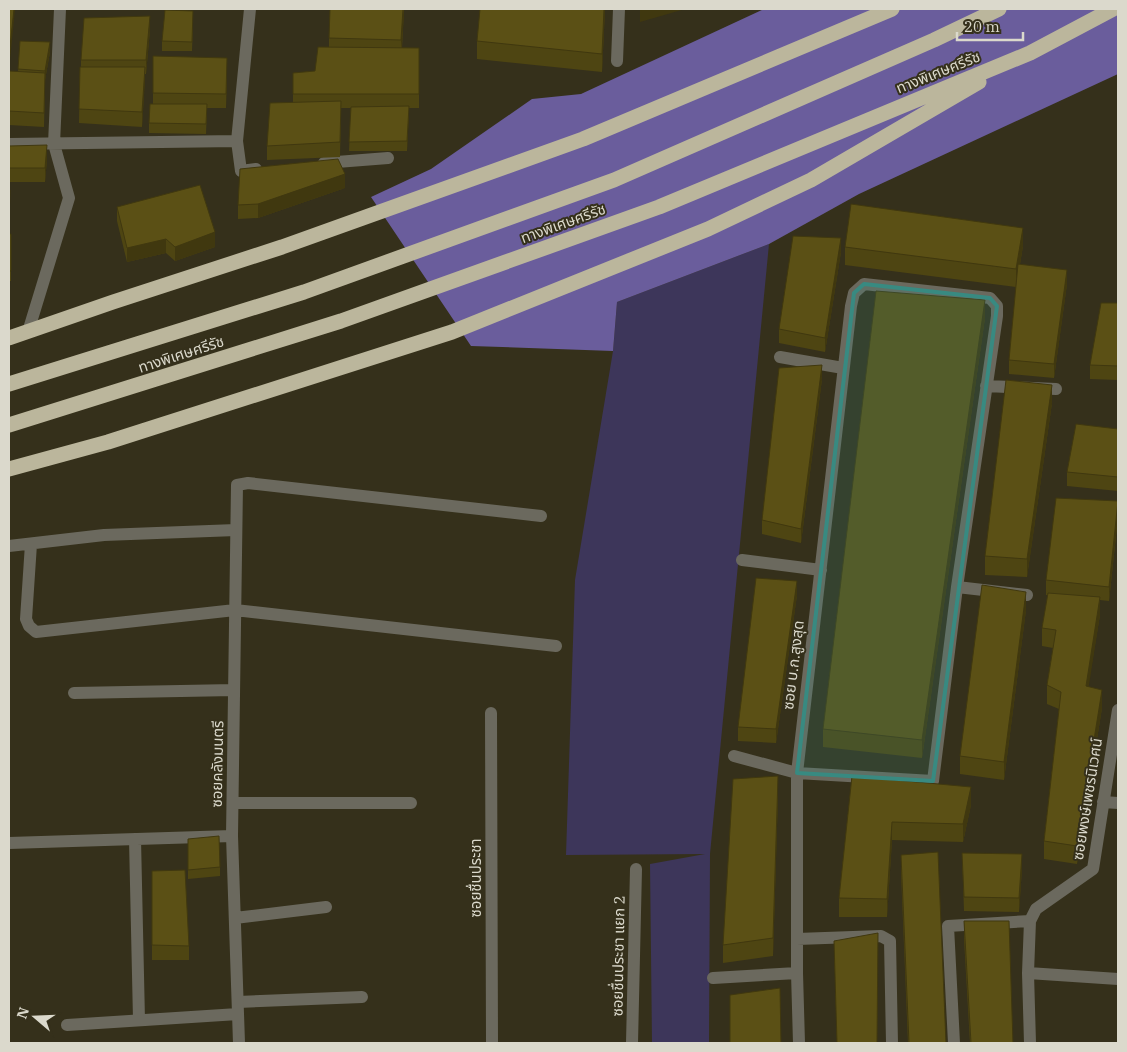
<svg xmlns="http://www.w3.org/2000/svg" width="1127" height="1052" font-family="'IBM Plex Serif','Noto Sans Thai',serif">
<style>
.green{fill:#3d365a}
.forest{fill:#6a5d9c}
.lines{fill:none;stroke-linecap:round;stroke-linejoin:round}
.lane{stroke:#6b695e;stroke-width:12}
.street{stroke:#6b695e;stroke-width:12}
.highway{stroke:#bbb69c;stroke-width:15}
.wall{fill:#4e4512}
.shaded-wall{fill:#40380f}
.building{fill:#5b5015;stroke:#40380f}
.marked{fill:#388a81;fill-opacity:0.2;stroke:#388a81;stroke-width:4;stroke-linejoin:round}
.labels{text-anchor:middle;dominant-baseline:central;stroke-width:4;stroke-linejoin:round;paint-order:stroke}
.street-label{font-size:15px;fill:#dbd9cc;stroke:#35301b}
</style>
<rect width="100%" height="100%" fill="#35301b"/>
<path class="green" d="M769,244L710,854L709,1043H652L650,864L705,854L566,855L575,580L613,351L617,302Z"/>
<path class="forest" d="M764,9H1118V74L859,194L769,244L617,302L613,351L471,346L371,197L431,169L532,99L581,94Z"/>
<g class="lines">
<path class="lane" d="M238,1002L362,997"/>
<path class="street" d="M250,9L237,141L241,171L256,169
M617,61L619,9
M9,144L237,141
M324,163L388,158
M28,332L69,198L54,144L60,9
M780,357L843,368
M986,386L1056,389
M31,544L26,619L29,626L36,632L235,610L556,646
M9,546L104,535L236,530
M742,560L821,570
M957,587L1027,595
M74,693L234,690
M491,713L492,1043
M734,756L797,773L933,781L957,587L997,316V306L990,298L864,284L854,293L851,306L797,773V973L799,1043
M1103,802L1118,803
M233,803H411
M135,839L139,1020
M9,843L232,836
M235,918L326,907
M797,939L881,936L890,941L892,1043
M1028,973L1118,979
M713,978L797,973
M67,1025L238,1014
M239,1043L232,836L237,485L248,483L541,516
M632,1043L636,869
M954,1043L948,926L1030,921
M1030,1043L1028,973L1030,921L1036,909L1093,869L1118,710"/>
<path class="highway" d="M9,338L113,302L282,247L583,139L892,9
M9,384L304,292L614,180L934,40L999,9
M9,425L341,321L659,207L1030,53L1113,9
M9,469L108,442L452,332L708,229L811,180L979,82"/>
</g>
<path class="wall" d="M404,9L402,48H419V108H409L407,151H349L351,108H341L340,157L267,160V146L293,102V73L315,71L329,47V38Z
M605,9L602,72L477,59V41Z
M193,21L192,51H162V41Z
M150,30L146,74H145L142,127L79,123L80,67H81V60Z
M20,41L50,52L45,80L44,127L9,125V71L18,72Z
M153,56L227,72L226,108H207L206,134L149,133V123L153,104Z
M9,146L47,159L45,182H9Z
M345,188L258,218L238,219V205Z
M117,207L215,247L175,261L166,253L127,262L117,221Z
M9,234H11V281H9Z
M1023,246L1020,264L1067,284L1054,378L1009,374V360L1016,287L845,265V247Z
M841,252L825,352L779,343V329Z
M1118,303V380L1090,379V365Z
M985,318L922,758L823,747V729Z
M822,379L801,543L762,534V520Z
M1052,403L1027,577L985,575V556Z
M1118,429V491L1067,486V472Z
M1118,501V517L1109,601L1100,600V615L1088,687L1102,708L1077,864L1044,859V841L1059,709L1047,704V685L1053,648L1042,646V628L1048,595H1046V580Z
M797,595L776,743L738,741V727Z
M1026,610L1004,780L960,774V756Z
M852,776L971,805L963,842L892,840L887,917H839V898Z
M778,795L773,956L723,963V945Z
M188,839L220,867V876L188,879Z
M962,853L1022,868L1019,912L964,911Z
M901,855L946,1043H908L901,873Z
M152,871L189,946V960H152Z
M964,921L1013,1043H970L964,939Z
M834,941L877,1043H837Z"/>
<path class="shaded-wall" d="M14,9H15L9,70V56Z
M403,9L404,15L401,54V40Z
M604,9H605L602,72V54Z
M640,9H685L640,22Z
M150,16V30L146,74V60Z
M50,42V52L45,80V71Z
M227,58V72L226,108V94Z
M145,67V81L142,127V112Z
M409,106V115L407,151V141Z
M47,145V159L45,182V168Z
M345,174V188L258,218V204Z
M1023,228V246L1016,288V269Z
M215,232V247L175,261V247Z
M841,238V252L825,352V338Z
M166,239V253L127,262V248Z
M1067,270V284L1054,378V364Z
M985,300V318L922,758V740Z
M822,365V379L801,543V529Z
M1052,385V403L1027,577V559Z
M1118,503V517L1109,601V587Z
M797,581V595L776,743V729Z
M1026,592V610L1004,780V762Z
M1100,597V615L1086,704V686Z
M1102,690V708L1077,864V846Z
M778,776V795L773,956V938Z
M971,787V805L963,842V824Z
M892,822V840L887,917V899Z
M1022,854V868L1019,912V898Z"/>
<path class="building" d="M9,9H14L9,56Z
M330,9H403L401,40L329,38Z
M480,9H604L602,54L477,41Z
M165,10L193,11L192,42L162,41Z
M150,16L146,60H81L84,18Z
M20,41L50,42L45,71L18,69Z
M318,47L419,48V94H293V73L315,71Z
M153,56L227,58L226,94L153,93Z
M80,67H145L142,112L79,109Z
M9,71L45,73L44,113L9,111Z
M341,101L340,142L267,146L270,103Z
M150,104H207L206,124L149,123Z
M409,106L407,141L349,142L351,107Z
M47,145L45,168H9V146Z
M338,159L345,174L258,204L238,205L240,169Z
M200,185L215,232L175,247L166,239L127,248L117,207Z
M9,190H10L9,219Z
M851,204L1023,228L1016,269L845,247Z
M9,234H11V271H9Z
M793,236L841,238L825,338L779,329Z
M1018,264L1067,270L1054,364L1009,360Z
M876,291L985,300L922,740L823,729Z
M1101,303H1118V366L1090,365Z
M822,365L801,529L762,520L779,368Z
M1006,380L1052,385L1027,559L985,556Z
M1076,424L1118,429V477L1067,472Z
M1056,498L1118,501L1109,587L1046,580Z
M756,578L797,581L776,729L738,727Z
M982,585L1026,592L1004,762L960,756Z
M1048,593L1100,597L1086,686L1102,690L1077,846L1044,841L1061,692L1047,685L1056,630L1042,628Z
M778,776L773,938L723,945L733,779Z
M852,776L971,787L963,824L892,822L887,899L839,898Z
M219,836L220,867L188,870V839Z
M938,852L946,1043H909L901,855Z
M962,853L1022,854L1019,898L964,897Z
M185,870L189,946L152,945V871Z
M964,921H1009L1013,1043H971Z
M878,933L877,1043H837L834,941Z
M780,988L781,1043H730V995Z"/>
<path class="marked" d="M864,284L990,298L997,306L933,781L797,773L854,293Z"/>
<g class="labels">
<g class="street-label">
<text transform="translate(938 72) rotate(-22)">ทางพิเศษศรีรัช</text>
<text transform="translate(563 223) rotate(-20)">ทางพิเศษศรีรัช</text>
<text transform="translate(181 354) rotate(-18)">ทางพิเศษศรีรัช</text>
<text transform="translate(793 665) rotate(-83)">ซอย บ.ก.สูงสุด</text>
<text transform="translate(217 764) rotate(-89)">ซอยคลังมนตรี</text>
<text transform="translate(1087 799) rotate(-81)">ซอยพงษ์เพชรนิเวศน์</text>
<text transform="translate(475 878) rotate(-90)">ซอยชื่นประชา</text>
<text transform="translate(618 956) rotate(-89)">ซอยชื่นประชา แยก 2</text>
</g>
</g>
<rect width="1127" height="1052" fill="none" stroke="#dbd9cc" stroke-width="20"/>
<g transform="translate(35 1017) rotate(289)" stroke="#35301b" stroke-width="4" paint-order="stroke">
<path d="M0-4L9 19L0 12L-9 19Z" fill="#dbd9cc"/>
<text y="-8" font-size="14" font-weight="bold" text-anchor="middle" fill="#dbd9cc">N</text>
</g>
<path d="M957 32v8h66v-8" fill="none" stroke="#dbd9cc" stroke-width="2.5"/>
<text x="964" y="32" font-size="15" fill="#dbd9cc" stroke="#35301b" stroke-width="4" paint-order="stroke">20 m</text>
</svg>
